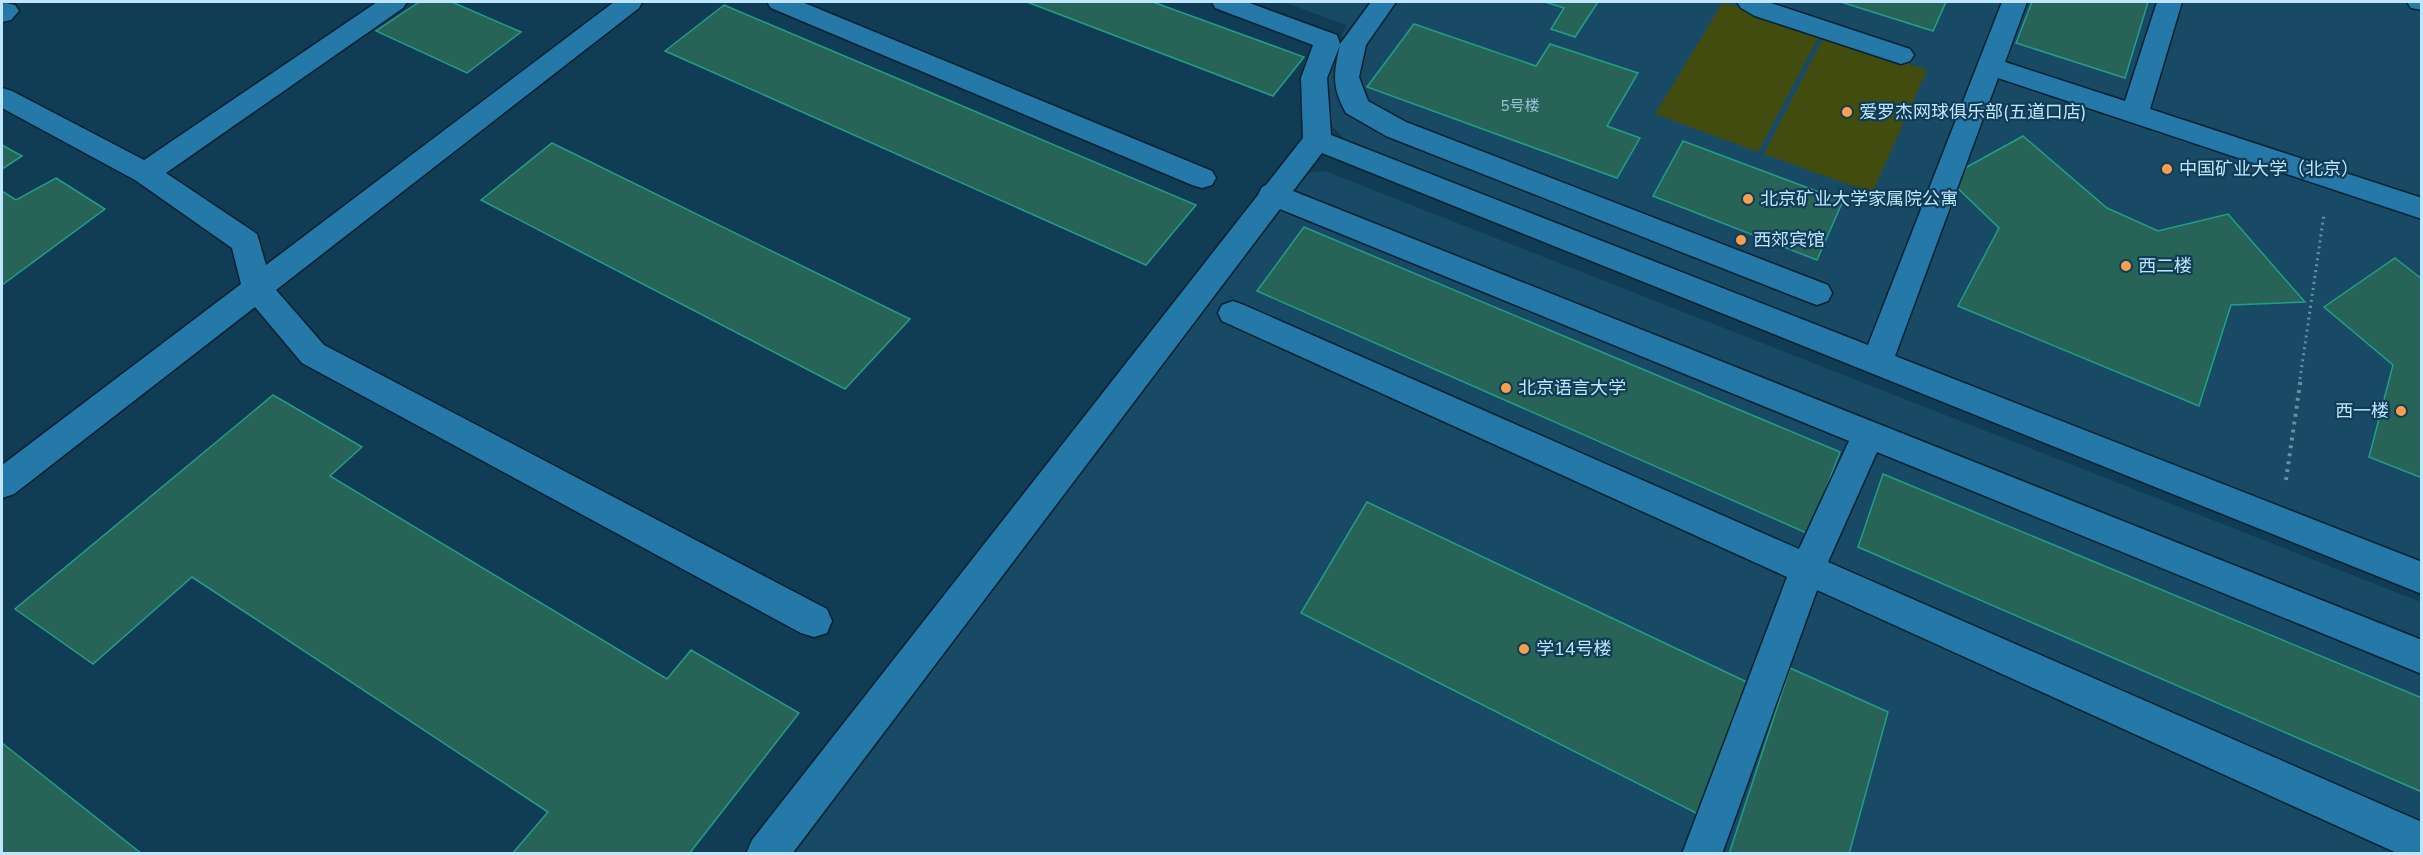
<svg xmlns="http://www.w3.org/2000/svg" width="2423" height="855" font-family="'Nunito Sans','Noto Sans SC',sans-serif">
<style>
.built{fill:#184965}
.green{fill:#424c0e}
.building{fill:#286358;stroke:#239e89;stroke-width:1.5}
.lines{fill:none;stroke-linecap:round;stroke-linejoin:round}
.minor-casing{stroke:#082231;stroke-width:3}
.path-far1{stroke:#658ea8;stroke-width:3;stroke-dasharray:2 4;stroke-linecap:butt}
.path{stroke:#658ea8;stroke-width:4;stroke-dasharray:3 5;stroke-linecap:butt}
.minor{fill:#2579a9;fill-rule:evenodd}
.poi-dot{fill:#fb9e50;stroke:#103c55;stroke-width:2}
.labels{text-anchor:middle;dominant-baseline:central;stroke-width:4.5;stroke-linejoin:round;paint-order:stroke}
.number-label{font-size:15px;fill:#99c4d5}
.poi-label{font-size:18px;fill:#bfe5ff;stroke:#103c55;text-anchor:start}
</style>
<rect width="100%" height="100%" fill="#103c55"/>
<path class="built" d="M1283,2H2421V567L1347,142L1329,122L1328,76L1346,25Z
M1325,171L2421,602V853L787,854L1295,174Z"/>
<path class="green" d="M1723,2L1820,34L1758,152L1655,114Z
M1825,35L1927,70L1872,193L1764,154Z"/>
<path class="building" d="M419,2H452L521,32L467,73L376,31Z
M1027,2H1153L1304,57L1273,96Z
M1545,2H1598L1575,37L1551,29L1564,8Z
M1841,2H1946L1933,31Z
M2032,2H2148L2125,78L2016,43Z
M724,5L1196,205L1146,265L665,51Z
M1414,24L1536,66L1550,44L1638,73L1607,126L1640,138L1617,178L1367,87Z
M2023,136L2107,208L2158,231L2228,214L2305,302L2231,305L2199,406L1958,306L1999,228L1947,178Z
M1683,141L1843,201L1817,260L1653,196Z
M552,143L910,319L845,389L481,200Z
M2,145L22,156L2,169Z
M56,178L105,209L2,285V191L16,200Z
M1304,227L1840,452L1809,534L1257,291Z
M2395,258L2422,279V478L2369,457L2393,365L2324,307Z
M273,395L362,447L330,476L667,679L691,650L799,713L689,854H512L548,812L192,577L93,664L15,609Z
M1883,474L2422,698V792L1858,547Z
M1367,502L1751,684L1702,816L1301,613Z
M1790,668L1888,712L1849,854H1729Z
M2,743L142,854H2Z"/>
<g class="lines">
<g class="minor-casing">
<path id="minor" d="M377,2H407L403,8L166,173L257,234L266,265L614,2H642L639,8L276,290L324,345L827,609L832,621L827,633L814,637L801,633L302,363L255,307L14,494L2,498V465L241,284L232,248L135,180L2,108V88L12,91L144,160Z
M767,2H802L1212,171L1216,178L1212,185L1202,188L1192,185L771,8Z
M1212,2H1247L1337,35L1340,44L1371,2H1396L1366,45L1359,77L1368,101L1406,122L1828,285L1832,293L1828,301L1817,305L1806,301L1386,136L1346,113C1331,87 1334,72 1340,45L1327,78L1331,135L1868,345L2002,2H2027L2005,62L2125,101L2157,2H2182L2150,109L2422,198V219L1998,78L1895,356L2422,562V594L1322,153L1293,191L2422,640V674L1877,452L1828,562L2422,822V854H2399L1817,590L1722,854H1682L1787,577L1222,321L1218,313L1222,305L1233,301L1244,305L1799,549L1849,441L1280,209L792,854H746L752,840L1258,195L1262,187L1266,185L1303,138L1301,78L1313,45L1215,8Z
M1737,2H1768L1910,49L1914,55L1910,61L1901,64L1892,61L1755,16L1741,8Z
M2407,2H2422V10L2411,8Z
M6,3L15,5L19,11L11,20L2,22V4Z"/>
</g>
<path class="path-far1" d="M2300,379L2324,214"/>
<path class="path" d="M2286,480L2301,377"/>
<use href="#minor" class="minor"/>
</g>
<g class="poi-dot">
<circle cx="1847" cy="112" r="6"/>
<circle cx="2167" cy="169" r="6"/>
<circle cx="1748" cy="199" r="6"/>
<circle cx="1741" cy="240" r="6"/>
<circle cx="2126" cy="266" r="6"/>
<circle cx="1506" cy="388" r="6"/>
<circle cx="2401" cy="411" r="6"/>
<circle cx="1524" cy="649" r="6"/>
</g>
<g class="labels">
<g class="number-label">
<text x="1520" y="106">5号楼</text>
</g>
<g class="poi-label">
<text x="1859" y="112">爱罗杰网球俱乐部(五道口店)</text>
<text x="2179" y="169">中国矿业大学（北京）</text>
<text x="1760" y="199">北京矿业大学家属院公寓</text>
<text x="1753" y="240">西郊宾馆</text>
<text x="2138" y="266">西二楼</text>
<text x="1518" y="388">北京语言大学</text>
<text x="2389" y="411" text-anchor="end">西一楼</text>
<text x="1536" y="649">学14号楼</text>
</g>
</g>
<rect width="2423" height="855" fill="none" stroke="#bfe5ff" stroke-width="6"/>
</svg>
